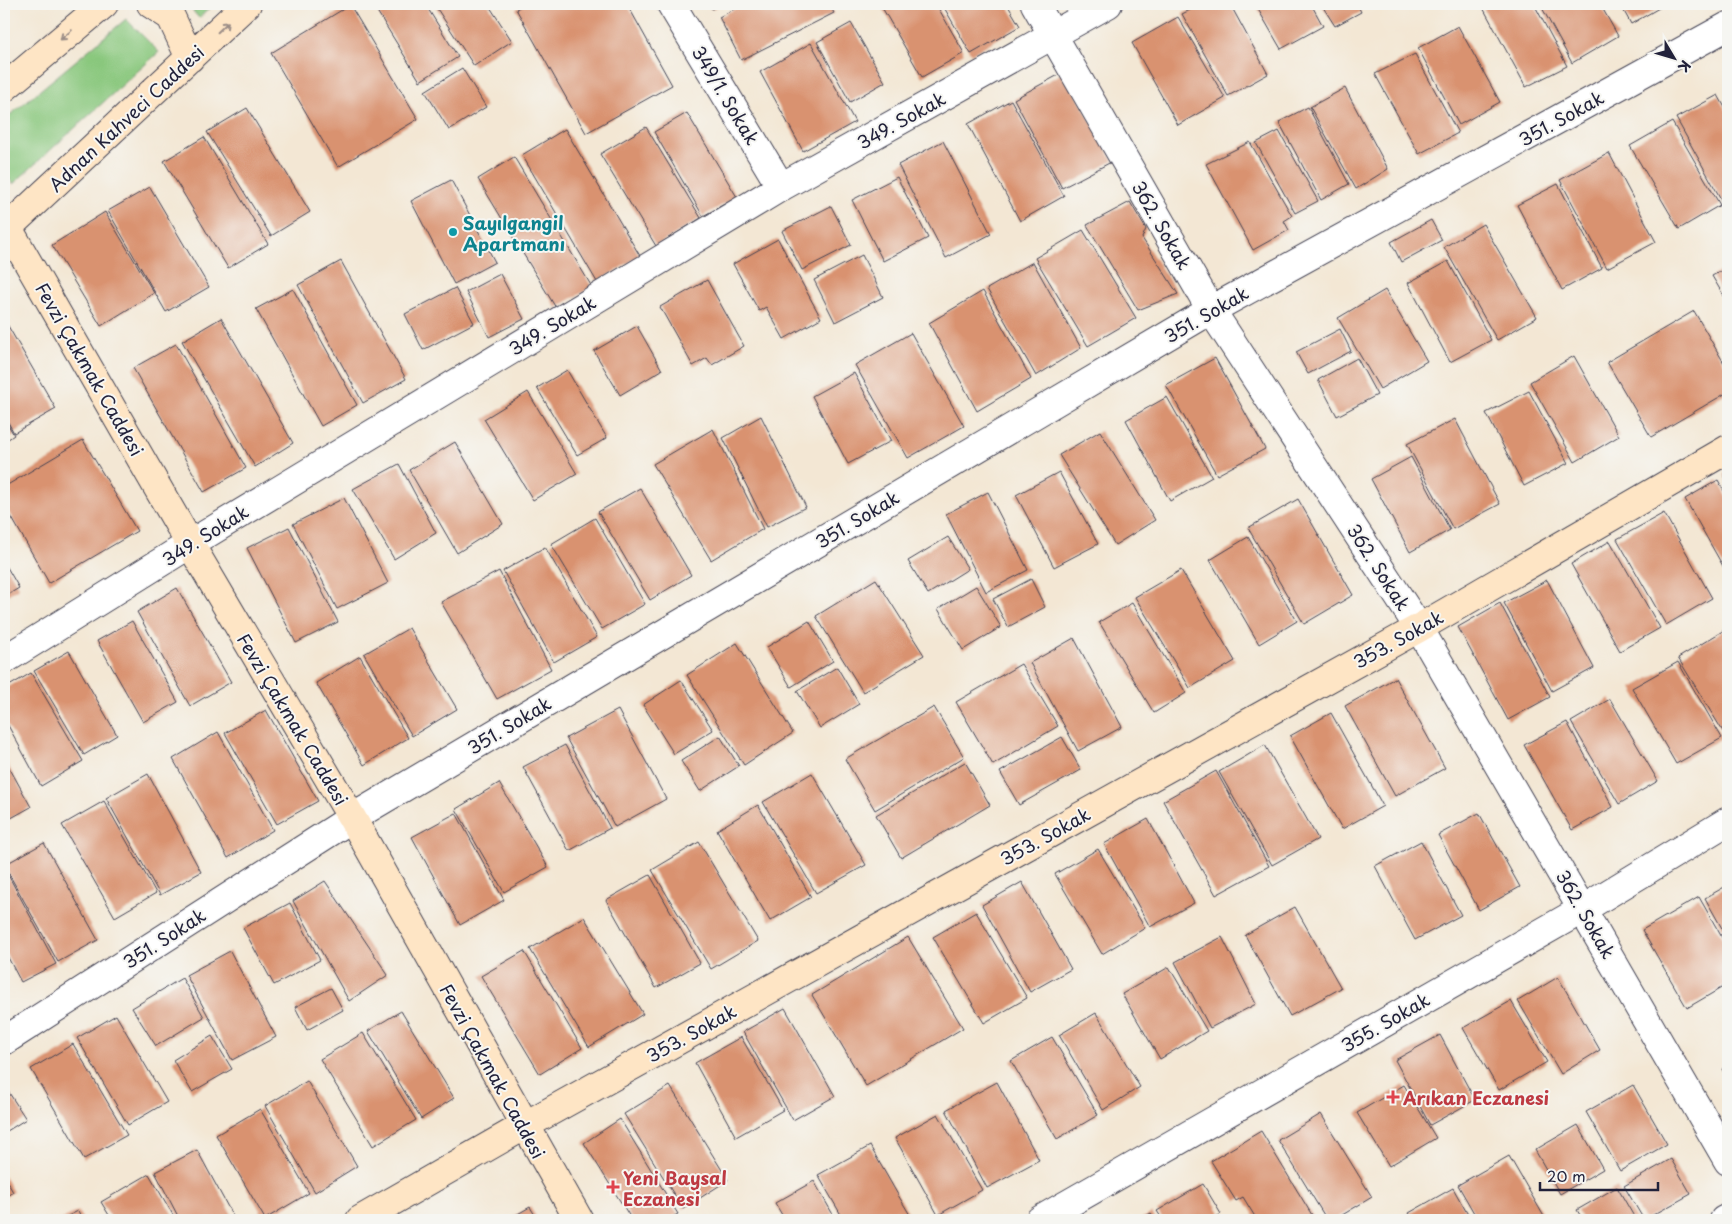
<svg xmlns="http://www.w3.org/2000/svg" width="1732" height="1224" font-family="'Playpen Sans',sans-serif">
<style>
.green{fill:#89c77d;stroke:#56745c}
.building{fill:#d99270}
.lines{fill:none;stroke-linecap:round;stroke-linejoin:round}
.street-casing{stroke:#414052;stroke-width:30}
.secondary-casing{stroke:#414052;stroke-width:30}
.street{stroke:#fff;stroke-width:28}
.secondary{stroke:#fee5c5;stroke-width:28}
.oneway{stroke:#9b8d87}
.culture-dot{fill:#0f9aa8;stroke:#f6f6f2;stroke-width:2}
.health-dot{fill:#e0444e;stroke:#f6f6f2;stroke-width:2}
.labels{text-anchor:middle;dominant-baseline:central;stroke-width:4;stroke-linejoin:round;paint-order:stroke}
.street-label{font-size:18px;fill:#22223b;stroke:#f6f6f2}
.culture-label{font-size:18px;font-weight:bold;fill:#0d838f;stroke:#f6f6f2;text-anchor:start}
.health-label{font-size:18px;font-weight:bold;fill:#be3a42;stroke:#f6f6f2;text-anchor:start}
</style>
<rect width="100%" height="100%" fill="#f6f6f2"/>
<filter id="ink" filterUnits="userSpaceOnUse"><feTurbulence type="fractalNoise" baseFrequency=".02" numOctaves="2"/><feDisplacementMap in="SourceGraphic" scale="10" xChannelSelector="R" yChannelSelector="G"/><feConvolveMatrix kernelMatrix="1 2 1 2 8 2 1 2 1" color-interpolation-filters="sRGB"/></filter>
<filter id="wash" filterUnits="userSpaceOnUse"><feTurbulence type="fractalNoise" baseFrequency=".0096" numOctaves="4" result="noise"/><feDisplacementMap in="SourceGraphic" scale="20" xChannelSelector="R" yChannelSelector="G"/><feGaussianBlur stdDeviation="1.12" result="paint"/><feColorMatrix in="noise" values="0 0 0 0 0 0 0 0 0 0 0 0 0 0 0 0 0 1.4 0 .05"/><feComposite in="paint" operator="in"/></filter>
<g filter="url(#wash)">
<rect width="100%" height="100%" fill="#f3e7d4"/>
<path class="green" d="M187,4H214L199,18Z
M126,19L159,52L13,184L4,172V120Z"/>
<g id="blocks">
<path class="building" d="M4,4H12L4,11Z
M383,4H425L458,57L420,81L375,8Z
M434,4H488L512,41L474,66Z
M525,4H627L672,85L586,133L516,9Z
M708,4H721L712,9Z
M744,4H829L834,13L741,60L719,17Z
M880,4H936L964,53L922,77Z
M942,4H1007L1020,26L971,54Z
M1202,4H1230L1268,74L1228,96L1182,14Z
M1255,4H1311L1323,26L1281,49Z
M1321,4H1357L1361,12L1335,26Z
M1481,4H1534L1567,66L1526,87Z
M1540,4H1600L1618,36L1572,63Z
M1620,4H1666L1631,24Z
M350,5L418,119L338,167L271,53Z
M1178,17L1225,98L1178,125L1132,43Z
M851,23L885,82L850,102L817,42Z
M1458,26L1500,102L1459,125L1418,48Z
M811,43L855,122L803,151L760,72Z
M1415,54L1458,133L1419,154L1375,74Z
M462,68L486,107L449,130L425,91Z
M1064,72L1113,161L1062,188L1014,99Z
M1345,88L1388,169L1356,189L1310,107Z
M1718,95L1728,113V197L1722,201L1676,118Z
M1011,100L1064,196L1020,221L968,124Z
M1308,107L1349,184L1321,200L1279,122Z
M247,108L310,212L271,236L207,132Z
M687,113L737,197L703,216L654,132Z
M1672,122L1720,205L1679,229L1630,146Z
M646,127L701,218L656,246L600,154Z
M565,129L640,256L597,282L522,155Z
M1279,131L1318,201L1295,213L1256,143Z
M204,137L268,244L228,268L164,161Z
M943,141L991,234L946,258L898,165Z
M1250,142L1292,216L1284,221L1289,230L1253,250L1206,164Z
M1609,153L1656,242L1607,268L1560,180Z
M514,157L592,287L556,308L478,179Z
M897,177L928,238L883,261L852,200Z
M451,180L495,262L454,284L411,201Z
M1558,184L1602,268L1562,290L1517,205Z
M150,187L209,287L166,312L108,211Z
M1130,202L1146,229L1142,238L1178,294L1138,310L1087,225Z
M831,206L851,245L802,270L782,231Z
M105,212L154,293L101,326L52,245Z
M1431,220L1442,240L1401,262L1391,242Z
M1483,224L1537,317L1497,340L1444,247Z
M1083,230L1136,318L1088,346L1035,258Z
M778,239L821,318L784,339L766,307L759,311L733,264Z
M862,255L883,297L835,322L814,280Z
M341,261L406,379L363,403L298,285Z
M1448,261L1491,340L1450,362L1408,283Z
M1033,262L1081,348L1036,376L987,289Z
M1728,267V303L1712,276Z
M500,274L524,319L489,337L466,292Z
M707,280L744,346L712,365L707,358L693,366L660,307Z
M455,288L474,323L423,350L405,314Z
M293,289L357,405L321,426L256,309Z
M1385,290L1427,361L1380,389L1338,318Z
M983,291L1031,379L977,411L929,323Z
M1694,311L1728,370V392L1651,437L1607,362Z
M221,318L293,443L255,467L182,341Z
M4,319L56,409L14,433L4,415Z
M637,326L662,370L620,395L594,351Z
M1340,329L1351,351L1308,374L1296,352Z
M911,333L964,426L908,458L855,365Z
M176,344L246,468L204,492L133,368Z
M1574,356L1619,436L1575,462L1530,382Z
M1215,358L1265,449L1217,475L1166,385Z
M1357,358L1377,395L1337,416L1318,380Z
M567,370L607,438L577,455L537,388Z
M854,373L891,441L848,464L812,396Z
M1529,391L1568,463L1524,486L1486,413Z
M528,392L577,474L533,500L484,419Z
M1167,397L1212,477L1170,501L1126,420Z
M761,416L806,507L767,527L723,438Z
M4,418L14,435L4,442Z
M1455,419L1500,504L1453,529L1407,444Z
M713,429L763,529L711,560L653,464Z
M1100,431L1155,520L1115,545L1059,455Z
M83,440L137,531L49,583L4,504V487Z
M455,442L503,524L457,553L409,470Z
M1411,457L1450,530L1410,552L1371,479Z
M399,464L436,533L394,559L353,489Z
M1059,472L1098,544L1054,567L1016,495Z
M1728,472V483L1724,474Z
M1718,480L1728,498V575L1685,499Z
M640,488L691,575L650,600L598,512Z
M988,492L1028,570L986,592L946,514Z
M344,498L388,583L337,609L293,524Z
M1298,499L1353,595L1304,624L1248,528Z
M1664,513L1712,598L1666,625L1617,539Z
M595,518L645,604L602,629L551,544Z
M289,527L338,622L296,643L247,548Z
M948,537L968,569L928,594L908,561Z
M1248,537L1297,621L1259,644L1210,560Z
M1610,541L1660,628L1620,651L1571,564Z
M545,547L597,637L554,662L503,571Z
M4,562L19,588L4,597Z
M1181,570L1235,661L1190,688L1135,597Z
M499,571L551,669L497,699L441,602Z
M876,579L924,655L863,692L816,616Z
M1031,579L1045,607L1008,627L993,599Z
M1547,580L1594,668L1552,691L1504,603Z
M976,586L1001,627L963,650L938,609Z
M177,588L231,682L190,706L137,612Z
M1132,603L1186,693L1154,713L1099,622Z
M1500,603L1550,697L1508,720L1458,627Z
M132,621L178,702L143,722L97,641Z
M809,621L833,661L791,687L767,647Z
M409,628L457,709L412,736L364,654Z
M1726,629L1728,633L1727,738L1678,658Z
M1074,638L1122,727L1078,751L1030,663Z
M737,643L793,733L744,765L687,675Z
M69,651L117,735L84,755L34,671Z
M360,656L408,738L364,765L316,683Z
M1678,662L1722,738L1676,764L1632,688Z
M1021,664L1058,726L993,765L956,702Z
M837,667L859,704L820,728L797,691Z
M31,673L83,761L41,786L4,718V689Z
M1395,678L1445,768L1395,796L1345,706Z
M681,680L713,730L674,754L643,705Z
M1610,699L1658,781L1619,804L1571,722Z
M934,707L964,757L875,810L845,759Z
M266,710L318,801L277,824L225,733Z
M618,710L666,799L615,827L566,738Z
M1331,713L1383,806L1342,829L1290,736Z
M1567,722L1613,807L1572,830L1524,745Z
M218,732L273,830L228,858L173,759Z
M720,736L739,766L700,791L681,761Z
M1062,737L1081,770L1019,805L1000,772Z
M565,745L610,828L569,851L523,767Z
M1265,745L1318,839L1272,865L1219,772Z
M4,758L31,807L4,822Z
M965,762L990,805L901,858L876,815Z
M1216,771L1269,866L1216,895L1163,801Z
M812,773L866,865L816,893L763,802Z
M148,774L201,872L160,895L106,798Z
M499,783L548,867L504,892L456,809Z
M104,801L156,893L115,917L62,825Z
M758,805L811,897L770,921L717,830Z
M456,813L504,900L460,925L412,837Z
M1479,813L1520,887L1479,910L1438,835Z
M1148,819L1194,903L1150,927L1104,844Z
M1421,841L1461,915L1415,940L1375,866Z
M699,842L758,941L711,969L652,870Z
M44,843L98,940L58,962L4,865Z
M1098,849L1145,928L1102,954L1055,874Z
M6,871L56,964L21,982L4,950V872Z
M650,875L700,963L656,988L606,900Z
M325,881L388,975L349,1001L293,901Z
M1022,882L1071,969L1030,992L982,905Z
M1728,885V939L1705,898Z
M1699,897L1728,948V984L1687,1008L1642,930Z
M290,903L320,960L274,985L243,928Z
M1295,907L1341,988L1290,1016L1245,935Z
M976,912L1027,998L984,1023L933,937Z
M584,917L643,1014L589,1047L530,949Z
M908,937L963,1028L866,1086L812,995Z
M1222,937L1256,1004L1210,1028L1175,962Z
M230,951L276,1037L232,1060L186,975Z
M524,951L582,1048L540,1074L481,976Z
M1169,967L1207,1031L1160,1059L1122,994Z
M1558,977L1600,1050L1561,1074L1518,1001Z
M182,978L204,1017L156,1046L132,1008Z
M331,988L343,1010L307,1030L295,1007Z
M1511,1001L1547,1062L1499,1090L1463,1028Z
M785,1008L835,1096L793,1120L743,1032Z
M401,1011L454,1098L421,1119L368,1031Z
M1096,1013L1140,1087L1103,1110L1059,1035Z
M116,1015L167,1102L128,1125L77,1038Z
M363,1033L416,1120L373,1146L320,1059Z
M1440,1035L1475,1100L1430,1125L1395,1060Z
M212,1036L232,1069L192,1092L173,1060Z
M741,1037L783,1110L736,1137L695,1063Z
M1052,1037L1098,1115L1057,1139L1011,1061Z
M73,1044L127,1135L84,1159L31,1069Z
M1728,1066V1080L1722,1069Z
M307,1081L357,1166L315,1192L265,1106Z
M997,1082L1039,1160L987,1188L946,1110Z
M4,1085L26,1119L4,1133Z
M1404,1085L1436,1138L1389,1166L1357,1113Z
M1633,1085L1667,1144L1620,1171L1586,1112Z
M670,1086L728,1180L683,1209L624,1114Z
M260,1109L309,1193L265,1219L216,1135Z
M938,1114L982,1190L938,1215L895,1138Z
M1321,1114L1372,1197L1334,1220H1327L1278,1140Z
M620,1119L678,1214L667,1220H632L584,1143Z
M1578,1125L1603,1169L1560,1194L1535,1150Z
M1261,1131L1315,1220H1257L1243,1197L1236,1201L1211,1161Z
M870,1146L898,1195L913,1220H844L818,1175Z
M197,1150L235,1220H180L155,1172Z
M1509,1156L1546,1220H1478L1458,1185Z
M1671,1159L1691,1194L1644,1220L1624,1186Z
M149,1174L176,1220H119L118,1218L112,1220L101,1202Z
M4,1176L13,1192L4,1198Z
M814,1181L836,1220H785L775,1203Z
M1203,1184L1221,1214L1211,1220H1163L1157,1211Z
M1617,1187L1636,1220H1583L1577,1210Z
M1453,1188L1471,1220H1413L1409,1213Z
M530,1207L538,1220H507Z
M78,1211L83,1220H60Z
M1151,1213L1155,1220H1139Z"/>
</g>
</g>
<g filter="url(#ink)">
<use href="#blocks" fill-opacity="0" stroke="#414052" stroke-width="1"/>
<g class="lines">
<g class="street-casing">
<path id="street" d="M671,4L781,187
M1035,4L1211,310L1419,628L1728,1161
M4,660L190,544L781,187L1108,4
M4,1041L352,818L1211,310L1728,26
M1040,1220L1583,909L1728,821
M1724,1220L1728,1218"/>
</g>
<g class="secondary-casing">
<path id="secondary" d="M151,4L171,17L190,58
M4,88L104,4
M4,221L190,544L352,818L579,1220
M4,231L247,4
M360,1220L524,1126L1419,628L1728,449"/>
</g>
<use href="#street" class="street"/>
<use href="#secondary" class="secondary"/>
</g>
<defs><path id="oneway-shaft" d="M-6 0H5M1.5-3L5.5 0L1.5 3" fill="none" stroke-width="1.6" stroke-linecap="round" stroke-linejoin="round" transform="scale(1.25)"/></defs>
<g class="oneway">
<use href="#oneway-shaft" transform="translate(223 27) rotate(-44)"/>
<use href="#oneway-shaft" transform="translate(66 35) rotate(140)"/>
</g>
</g>
<circle class="culture-dot" cx="453" cy="232" r="5"/>
<g class="health-dot">
<path d="M1390.5 1089.5h5v5h5v5h-5v5h-5v-5h-5v-5h5z"/>
<path d="M610.5 1179.5h5v5h5v5h-5v5h-5v-5h-5v-5h5z"/>
</g>
<g class="labels">
<g class="street-label">
<text transform="translate(726 95) rotate(59)">349/1. Sokak</text>
<text transform="translate(126 118) rotate(-43)">Adnan Kahveci Caddesi</text>
<text transform="translate(1561 118) rotate(-29)">351. Sokak</text>
<text transform="translate(901 120) rotate(-29)">349. Sokak</text>
<text transform="translate(1162 225) rotate(60)">362. Sokak</text>
<text transform="translate(1206 314) rotate(-30)">351. Sokak</text>
<text transform="translate(552 325) rotate(-31)">349. Sokak</text>
<text transform="translate(90 369) rotate(60)">Fevzi Çakmak Caddesi</text>
<text transform="translate(857 519) rotate(-31)">351. Sokak</text>
<text transform="translate(205 535) rotate(-32)">349. Sokak</text>
<text transform="translate(1379 567) rotate(57)">362. Sokak</text>
<text transform="translate(1398 639) rotate(-29)">353. Sokak</text>
<text transform="translate(293 719) rotate(59)">Fevzi Çakmak Caddesi</text>
<text transform="translate(509 725) rotate(-31)">351. Sokak</text>
<text transform="translate(1045 836) rotate(-29)">353. Sokak</text>
<text transform="translate(1586 914) rotate(60)">362. Sokak</text>
<text transform="translate(164 938) rotate(-33)">351. Sokak</text>
<text transform="translate(1385 1022) rotate(-30)">355. Sokak</text>
<text transform="translate(691 1033) rotate(-29)">353. Sokak</text>
<text transform="translate(493 1071) rotate(61)">Fevzi Çakmak Caddesi</text>
</g>
<g class="culture-label">
<text x="463" y="222">Sayılgangil<tspan x="463" dy="21">Apartmanı</tspan></text>
</g>
<g class="health-label">
<text x="1403" y="1097">Arıkan Eczanesi</text>
<text x="623" y="1177">Yeni Baysal<tspan x="623" dy="21">Eczanesi</tspan></text>
</g>
</g>
<rect width="1732" height="1224" fill="none" stroke="#f6f6f2" stroke-width="20"/>
<g transform="translate(1674 58) rotate(128)" stroke="#f6f6f2" stroke-width="4" paint-order="stroke">
<path d="M0-4L9 19L0 12L-9 19Z" fill="#22223b"/>
<text y="-8" font-size="14" font-weight="bold" text-anchor="middle" fill="#22223b">K</text>
</g>
<path d="M1540 1182v8h118v-8" fill="none" stroke="#22223b" stroke-width="2.5"/>
<text x="1547" y="1182" font-size="15" fill="#22223b" stroke="#f6f6f2" stroke-width="4" paint-order="stroke">20 m</text>
</svg>
